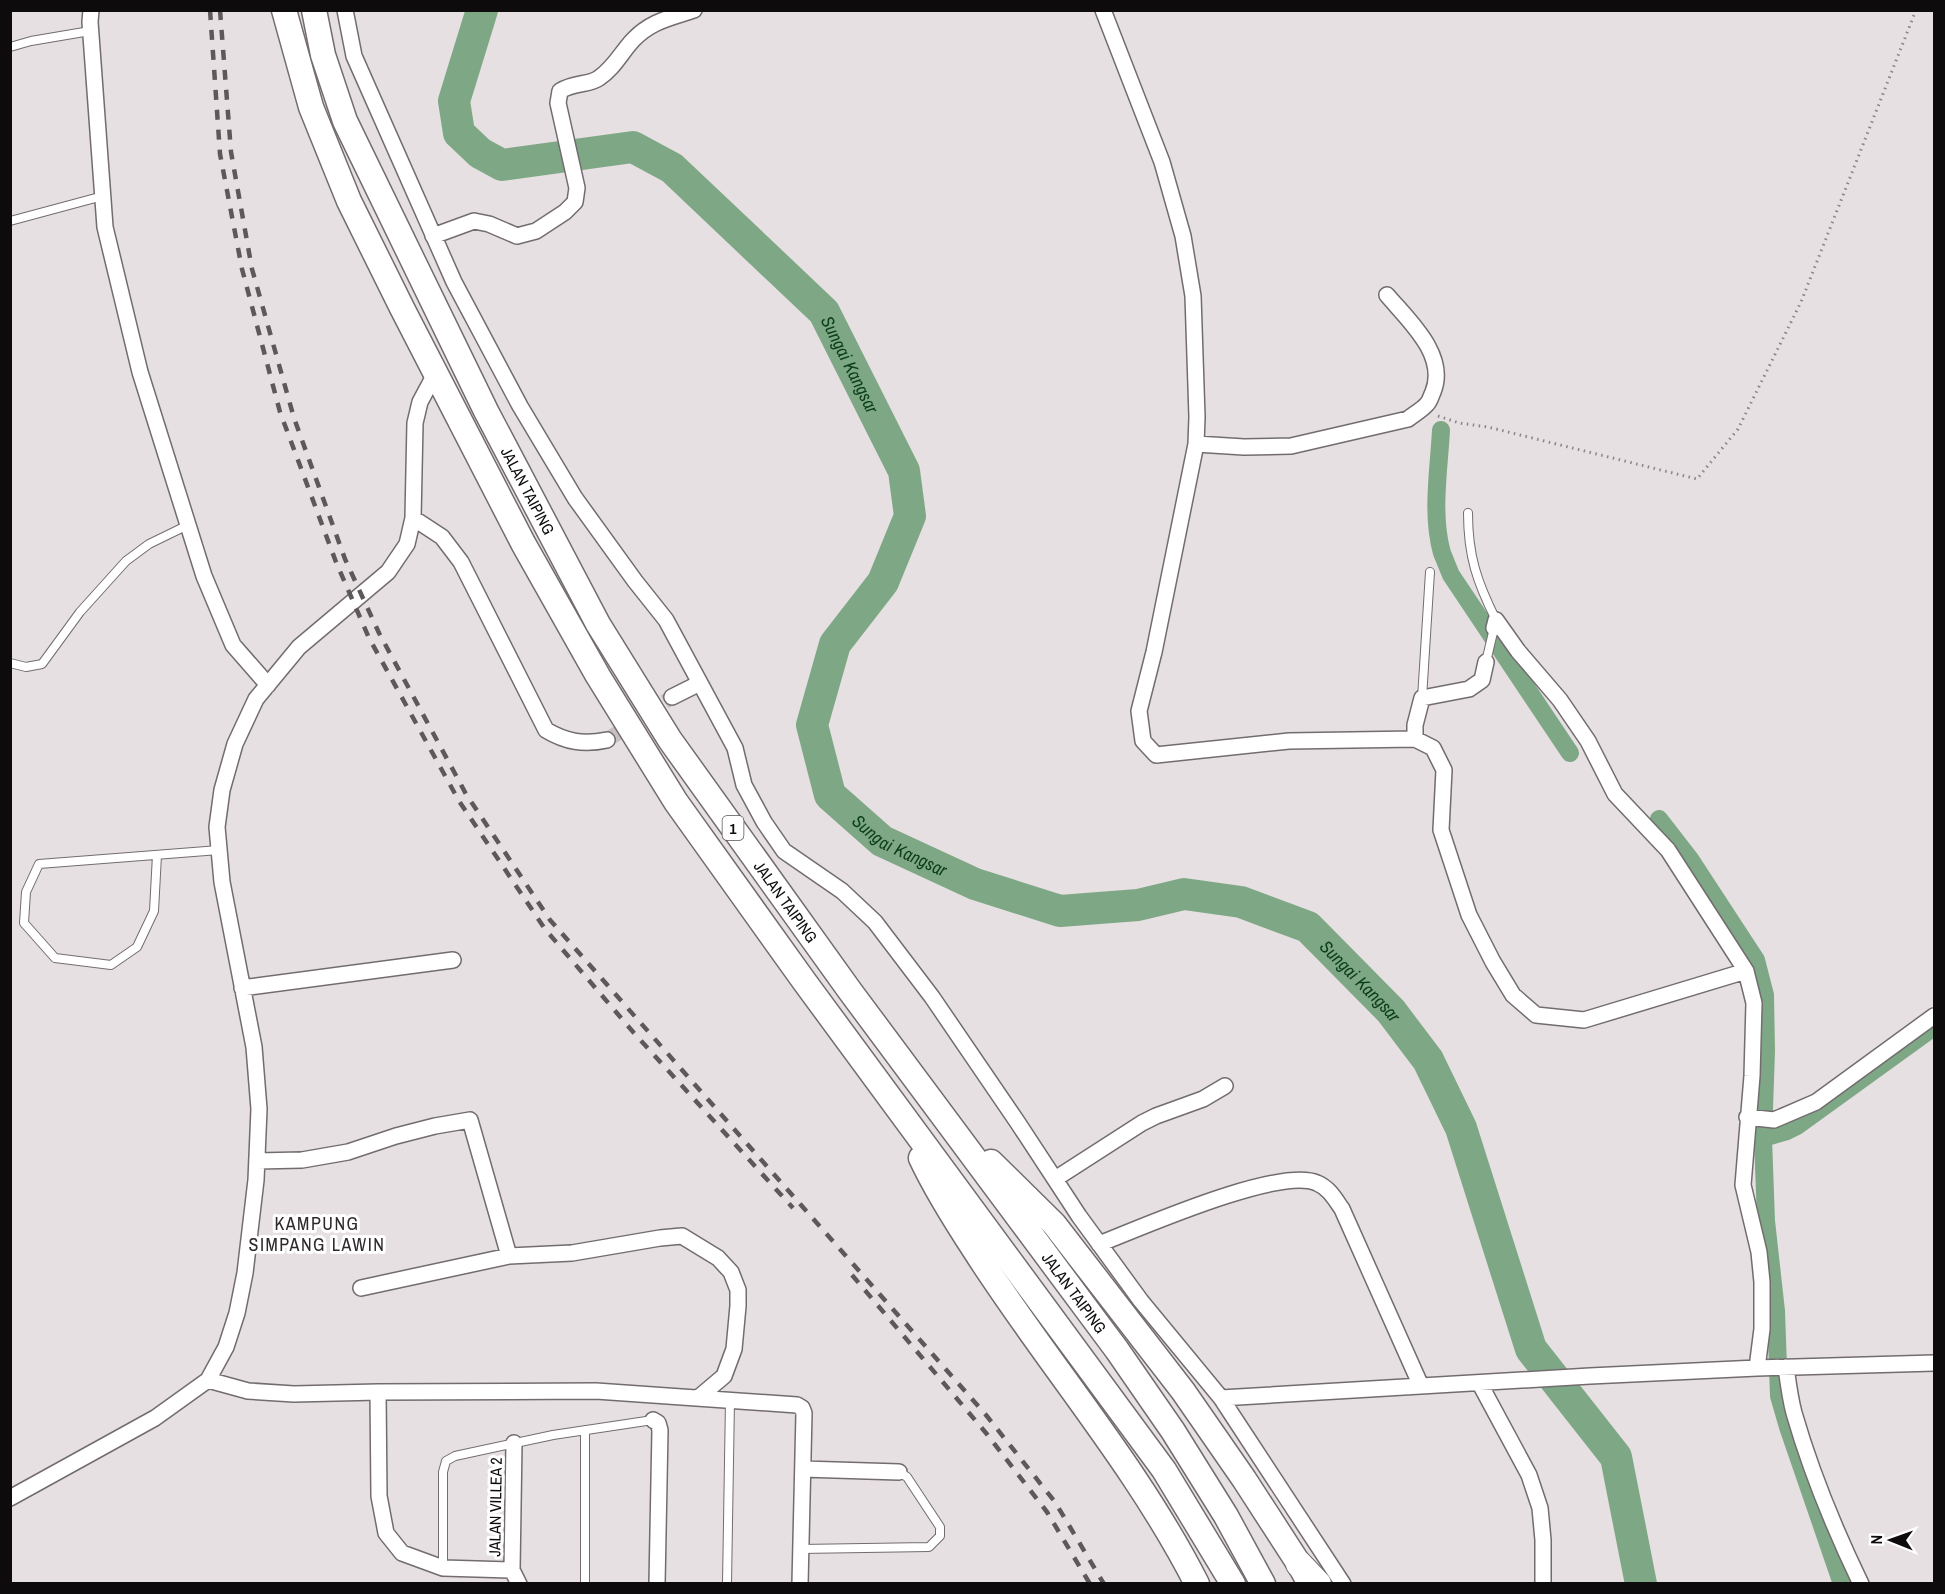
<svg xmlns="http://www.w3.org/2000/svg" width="1945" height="1594" font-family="'Archivo Narrow',sans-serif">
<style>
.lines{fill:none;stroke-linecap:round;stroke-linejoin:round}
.canal{stroke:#7ea885;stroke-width:18}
.river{stroke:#7ea885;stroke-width:32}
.minor-tunnel{stroke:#c6c0c2;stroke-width:15;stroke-dasharray:15 8;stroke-linecap:butt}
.service-casing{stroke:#736c6f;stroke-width:10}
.minor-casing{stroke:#736c6f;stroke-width:18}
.trunk-casing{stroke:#736c6f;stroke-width:27}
.motorway-casing{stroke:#736c6f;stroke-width:28}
.path{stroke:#8a8587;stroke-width:3;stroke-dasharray:1.5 4.5;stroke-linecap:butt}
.service{stroke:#fff;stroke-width:8}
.minor{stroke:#fff;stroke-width:15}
.trunk{stroke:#fff;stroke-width:24}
.motorway{stroke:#fff;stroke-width:26}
.rail{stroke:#5d595b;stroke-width:4.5;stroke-dasharray:10 10;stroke-linecap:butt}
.labels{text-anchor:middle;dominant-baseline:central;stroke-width:6;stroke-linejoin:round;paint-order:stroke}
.shield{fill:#fff;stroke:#565455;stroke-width:1.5}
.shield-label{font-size:15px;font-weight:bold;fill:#0d0b0c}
.street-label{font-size:16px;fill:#0d0b0c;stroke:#fff}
.water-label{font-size:18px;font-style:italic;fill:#0d3e1c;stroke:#fff}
.neighbourhood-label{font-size:18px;letter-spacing:1.5px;fill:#2e292b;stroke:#fff}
</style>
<rect width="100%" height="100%" fill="#e7e0e2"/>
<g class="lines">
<path class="canal" d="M1441,430C1439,470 1431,514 1442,553C1445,560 1448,568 1451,575L1570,753
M1659,819L1690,859L1756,960L1765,995L1766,1051L1763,1138L1766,1221L1776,1311L1779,1396L1788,1427L1842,1584
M1763,1138L1787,1131L1797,1126L1934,1027"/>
<path class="river" id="s1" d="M482,10L454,101L459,133L480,153L502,165L633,147L672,168L824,312L904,471L910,516L883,582L835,644L812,725L830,795L882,841L975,884L1060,911L1138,905L1184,894L1241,902L1308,927L1391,1011L1428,1060L1461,1128L1531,1349L1616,1457L1641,1584"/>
<path class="minor-tunnel" d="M607,740L672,697"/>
<g class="service-casing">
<path id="service" d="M10,47L31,41L90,31
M10,221L103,196
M1468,513C1468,556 1477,582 1496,620
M1486,662L1494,628
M10,663L26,667L42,664L80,612L126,561L149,544L188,525
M1422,698L1430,572
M157,855L154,911L137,947L111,965L55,958L24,923L26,892L39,864L219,850
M585,1430V1584
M800,1549L929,1547L940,1536V1527L907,1477L899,1472
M443,1568V1472L446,1461L455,1456L553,1435L653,1420
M727,1584L730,1400"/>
</g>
<g class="minor-casing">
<path id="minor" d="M91,10L90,22L105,227L140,372L204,576L233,645L268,685
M345,10L354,56L454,282L520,406L575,498L635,581L666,620L735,748L744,785L764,822L784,851L842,891L875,922L932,997L1018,1123L1079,1216L1141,1301L1221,1398L1343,1584
M1103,10L1162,162L1183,236L1193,296L1197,417L1196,444L1154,652L1139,711L1143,741L1156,755L1289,741L1415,739
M433,236L474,221L489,224L517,236L536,231L565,212L575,202L577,188L558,103L560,91C574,82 590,85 599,78C614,68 621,53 633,40C651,21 670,18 694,10
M1196,444L1244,447L1291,446L1408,419C1414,414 1422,410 1427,404C1430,401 1431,396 1433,392C1448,355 1408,320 1387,295
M413,518L442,537L461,562L546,730C566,742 584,745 607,740
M1494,628L1496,620L1518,651L1560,700L1588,741L1615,794L1668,850L1746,971L1754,1003L1752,1076L1743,1185L1759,1252L1762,1282V1329L1757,1368
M1486,662L1482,680L1469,689L1422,698L1415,725V739L1433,748L1444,770L1441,830L1469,915L1493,962L1513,995L1536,1015L1584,1020L1746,971
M672,697L700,683
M242,988L453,960
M1747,1117L1774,1120L1816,1102L1934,1016
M257,1161L302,1160L348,1152L396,1136L435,1126L470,1120L509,1256L572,1253L660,1238L682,1236L718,1258L731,1272L738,1290V1306L734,1349L724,1376L698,1398
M1055,1179L1142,1123L1156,1116L1203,1099L1225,1086
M1099,1244C1140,1228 1280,1166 1317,1183C1329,1188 1335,1199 1342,1209L1421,1386
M361,1288L509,1256
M1786,1367C1788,1382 1790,1398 1794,1413C1811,1472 1834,1528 1861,1584
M208,1380L248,1391L294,1394L378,1392L379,1496L386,1533L402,1553L443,1568L512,1570
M1480,1384L1529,1475L1540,1508L1543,1540V1584
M378,1392L596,1391L797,1405L802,1408L804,1413L800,1584
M1221,1398L1590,1376L1757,1368L1934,1363
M653,1420L658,1423L660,1430L657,1584
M514,1443L512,1570L519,1584
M803,1469L899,1472
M10,1498L155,1418L208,1380L226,1347L237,1313L245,1273L256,1180L259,1109L254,1047L222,882L217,827L222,790L235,744L256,699L299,647L388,572L407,544L413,518L415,423L420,402L435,374"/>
</g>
<g class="trunk-casing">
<g id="trunk">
<path d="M284,10L311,107L349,201L402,308L523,543L598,676L676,802L804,981L1164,1470L1233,1584"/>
<path id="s2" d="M314,10L323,55L345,121L486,411L598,624L670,740L850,991L1117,1350L1173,1431L1226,1516L1263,1584"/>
<path d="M921,1158C936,1190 955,1220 974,1249C1046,1362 1136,1464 1197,1584"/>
<path d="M991,1162L1054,1224L1183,1391L1244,1479L1299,1564L1309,1582"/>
</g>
</g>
<g class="motorway-casing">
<path id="motorway" d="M1299,1564L1318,1584"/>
</g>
<path class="path" d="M1438,416L1459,423L1488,427L1697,479L1738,429L1801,302L1916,10"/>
<use href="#service" class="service"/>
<use href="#minor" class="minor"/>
<use href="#trunk" class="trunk"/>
<use href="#motorway" class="motorway"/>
<path class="rail" d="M210,10L220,154L242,269L280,412L336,562L369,638L459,801L545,929L634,1033L793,1208
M220,10L231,152L252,269L294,418L345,559L379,633L466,794L550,920L986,1415L1055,1502L1104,1584
M852,1275L986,1433L1047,1512L1090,1584"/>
</g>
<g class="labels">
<rect class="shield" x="722.5" y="816" width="21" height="24" rx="4.5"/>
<g class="shield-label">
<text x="733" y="828">1</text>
</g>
<g class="street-label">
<text stroke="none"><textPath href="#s2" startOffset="528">JALAN TAIPING</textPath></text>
<text stroke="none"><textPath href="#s2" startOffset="1014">JALAN TAIPING</textPath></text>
<text stroke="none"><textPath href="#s2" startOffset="1500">JALAN TAIPING</textPath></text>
<text transform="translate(495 1507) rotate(-89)">JALAN VILLEA 2</text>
</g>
<g class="water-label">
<text stroke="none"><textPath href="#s1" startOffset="626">Sungai Kangsar</textPath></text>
<text stroke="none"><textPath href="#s1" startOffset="1184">Sungai Kangsar</textPath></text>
<text stroke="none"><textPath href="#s1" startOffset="1688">Sungai Kangsar</textPath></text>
</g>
<g class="neighbourhood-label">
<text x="317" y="1223">KAMPUNG<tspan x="317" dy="21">SIMPANG LAWIN</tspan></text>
</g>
</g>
<rect width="1945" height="1594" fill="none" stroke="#0d0b0c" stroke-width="24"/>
<g transform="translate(1891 1540) rotate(271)" stroke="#ffffff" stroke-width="4.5" paint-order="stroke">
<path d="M0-4.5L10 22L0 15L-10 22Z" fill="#0d0b0c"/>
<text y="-9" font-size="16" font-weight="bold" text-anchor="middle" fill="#0d0b0c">N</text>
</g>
</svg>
